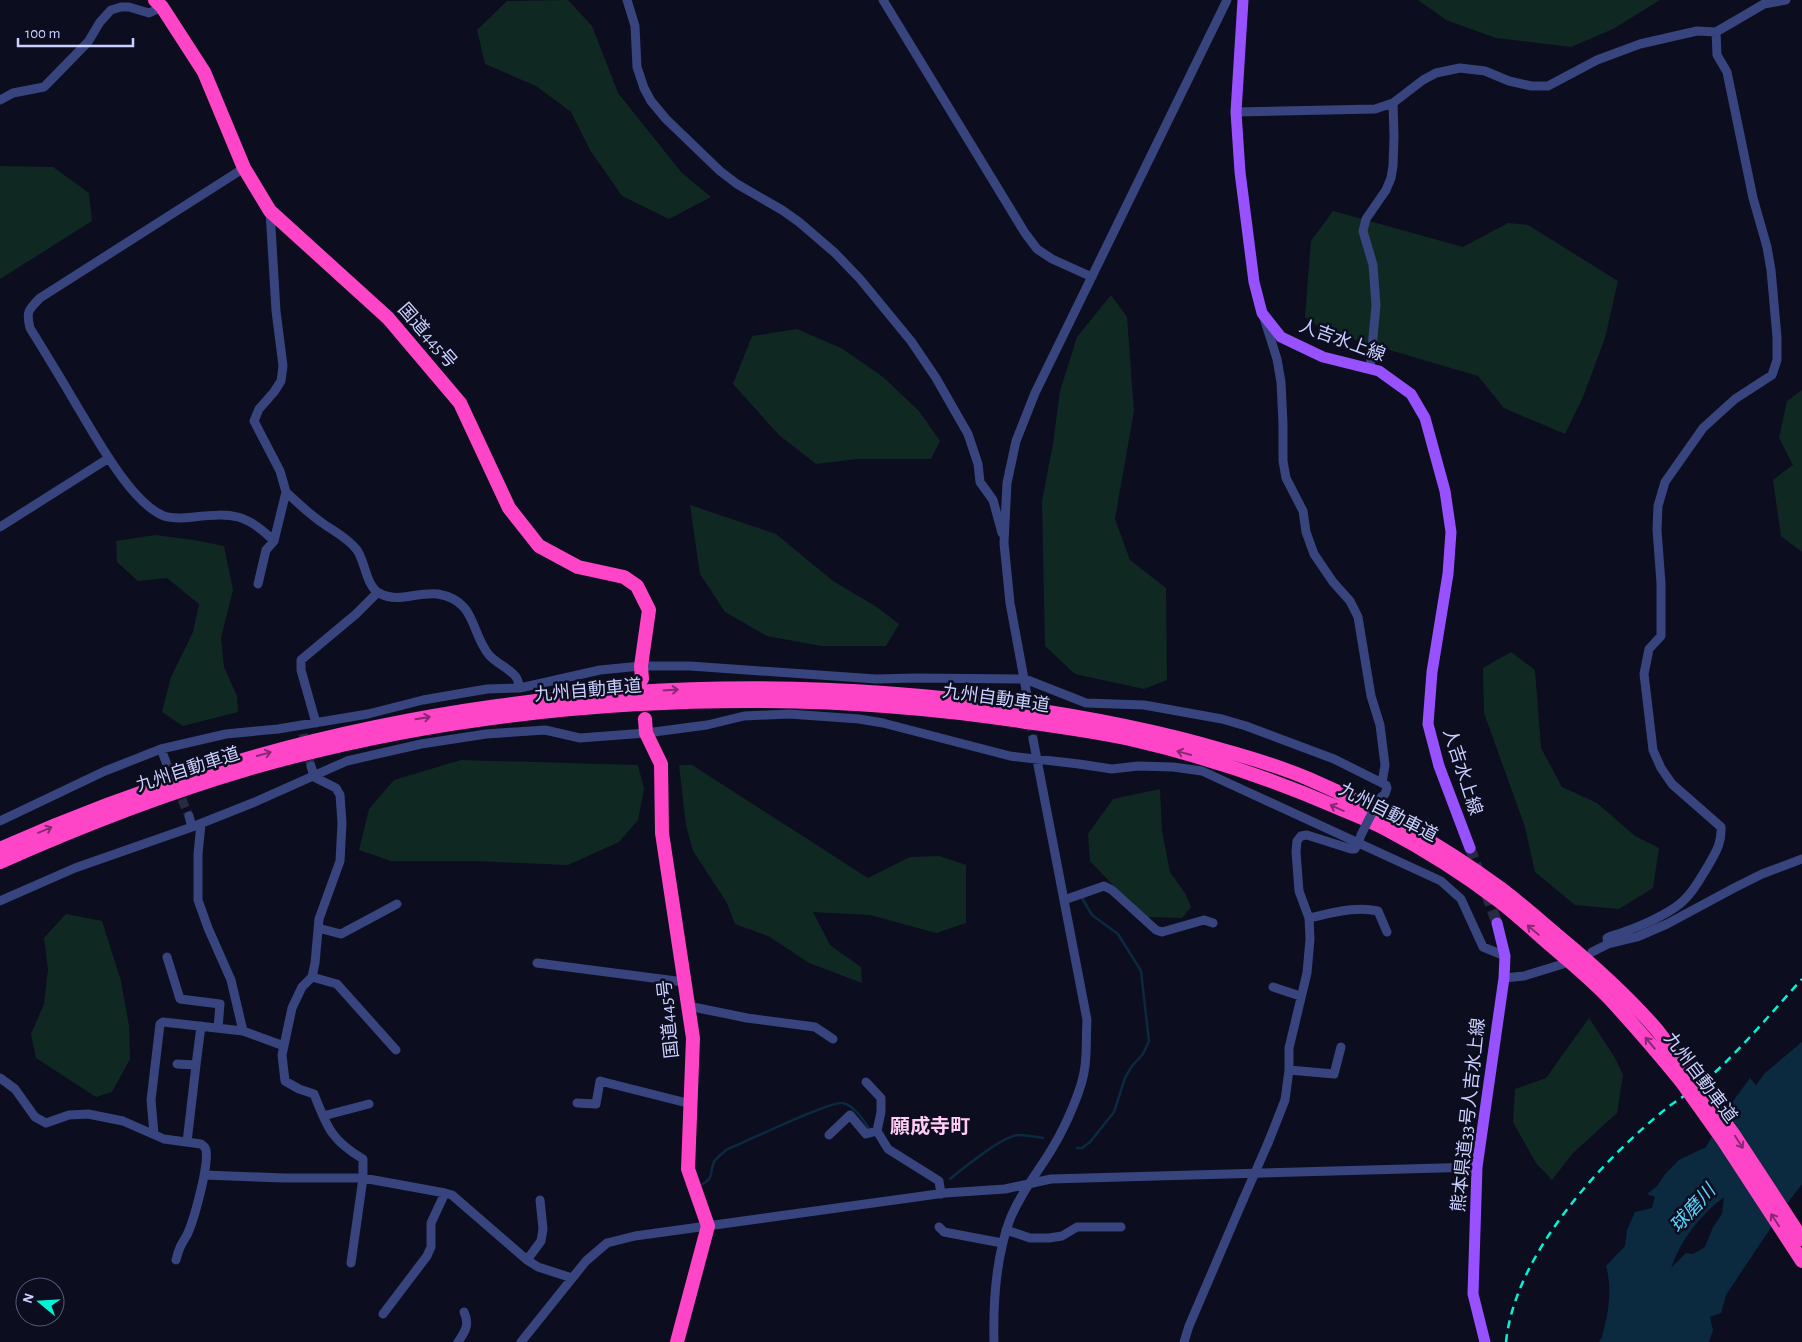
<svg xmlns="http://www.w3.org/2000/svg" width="1802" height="1342" font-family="'Alegreya Sans','Noto Sans JP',sans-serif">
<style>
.green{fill:#0f2922}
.water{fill:#0b2a3f;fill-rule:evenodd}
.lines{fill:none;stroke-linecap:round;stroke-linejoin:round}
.stream{stroke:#0b2a3f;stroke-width:2.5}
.minor-tunnel{stroke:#282a41;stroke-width:9;stroke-dasharray:9 4.5;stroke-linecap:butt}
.major-tunnel{stroke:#282a41;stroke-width:11;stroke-dasharray:11 5.5;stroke-linecap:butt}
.minor{stroke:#37447e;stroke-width:9}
.major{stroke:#9851ff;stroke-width:11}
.highway{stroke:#ff45c7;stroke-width:14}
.rail{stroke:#00f5d8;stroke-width:2.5;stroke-dasharray:8 6;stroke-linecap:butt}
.minor-bridge{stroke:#37447e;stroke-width:9}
.highway-bridge{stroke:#ff45c7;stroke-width:14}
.oneway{stroke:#862973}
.labels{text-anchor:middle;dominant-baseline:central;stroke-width:5;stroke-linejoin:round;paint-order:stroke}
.street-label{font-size:18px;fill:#cad0ff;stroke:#0c0d1f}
.water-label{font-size:19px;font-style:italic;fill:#58d6ff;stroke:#0c0d1f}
.quarter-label{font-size:20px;font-weight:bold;fill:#ffccf8;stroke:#0c0d1f}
</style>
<rect width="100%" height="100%" fill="#0c0d1f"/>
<path class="green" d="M568,0L592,26L618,93L682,173L711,197L669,219L622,196L590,150L571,112L536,86L485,64L477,30L507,1Z
M1418,0H1660L1613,29L1571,47L1496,38L1446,20Z
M0,166L53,167L89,193L92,221L0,279Z
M1333,211L1463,247L1508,223L1528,225L1618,281L1605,338L1583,397L1565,434L1504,408L1478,376L1325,331L1305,317L1311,241Z
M1111,295L1127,317L1134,411L1115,519L1130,560L1166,588L1167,680L1144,689L1075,674L1045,646L1042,501L1053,444L1060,391L1077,337Z
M797,329L843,349L883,377L919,411L940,441L931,459H857L816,464L779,435L733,384L752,336Z
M1802,390V552L1781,536L1773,480L1793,465L1779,438L1787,401Z
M690,505L776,534L833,581L875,606L899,624L886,646H821L767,636L725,612L700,574Z
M155,535L194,540L224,546L233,590L221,638L224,667L237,696L238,712L183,726L162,712L171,677L193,632L199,604L167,578L138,581L117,562L116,541Z
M1511,652L1535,670L1541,748L1562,787L1597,803L1635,836L1659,848L1653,888L1619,909L1575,905L1535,872L1525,827L1484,713L1483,668Z
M461,760L638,765L644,789L638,820L619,842L568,865L474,861H391L359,850L369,809L394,780Z
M679,765H692L868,878L910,857L939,856L966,865V923L936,933L870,915L813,912L830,945L861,967L862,983L809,963L768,936L735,924L727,903L693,851L686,825Z
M1160,789L1162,831L1170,872L1185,893L1191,907L1182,918L1146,917L1111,883L1090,861L1088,834L1113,799Z
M66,914L102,921L121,981L129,1026L130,1059L112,1092L96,1097L36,1058L31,1034L44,1004L48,969L44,938Z
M1589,1018L1615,1058L1623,1075L1617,1113L1573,1153L1552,1180L1536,1163L1513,1122L1515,1089L1546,1078Z"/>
<path class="water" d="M1802,1042V1184L1786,1205L1726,1295L1721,1313L1710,1317L1713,1330L1709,1342H1599L1602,1337C1608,1313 1613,1291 1606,1266L1625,1246L1627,1230L1635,1212L1652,1208L1655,1197L1647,1194L1657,1186L1666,1173L1679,1160L1706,1147L1725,1112L1750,1078L1756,1085L1765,1073ZM1724,1197L1722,1214L1713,1227L1705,1247L1693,1254L1686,1253L1671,1268C1681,1240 1699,1216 1724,1197Z"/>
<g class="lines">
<path class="stream" d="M1077,1148H1082L1090,1142L1114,1112L1125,1078L1132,1066L1143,1054L1149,1041L1141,971L1118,934L1092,915L1082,898
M950,1179C963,1168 1004,1135 1019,1135C1027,1135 1035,1137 1043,1138
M700,1186C716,1176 708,1176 714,1162C716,1158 722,1154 726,1150C743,1143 832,1100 843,1103C855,1106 864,1121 870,1130"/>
<path class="minor-tunnel" d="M1027,695L1033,739
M303,734L311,766
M166,762L189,816"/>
<path class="major-tunnel" d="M1470,848L1497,923"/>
<path class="minor" d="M627,0L635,26L637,67L644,88L651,101L666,119L720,171L737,184L782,210L799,222L835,253L860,279L911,341L936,378L968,434L978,464L980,482L993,500L1002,533
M883,0L1025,233L1037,249L1052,259L1092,277
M0,100L13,93L44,87L88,42L100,22L111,10L121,7H129L149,13L162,7
M1393,103L1423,80L1436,73L1460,68L1485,71L1509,81L1531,86H1548L1597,60L1640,44L1697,31L1716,32L1764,4L1786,0
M1236,112L1375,109L1393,103L1394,137L1393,166L1391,178L1386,190L1366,219L1363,231L1373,265L1376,305L1370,369
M244,168L40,298C28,310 26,312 30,328C46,354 62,380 77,406C96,437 131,503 164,516C173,519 185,518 194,517C232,513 246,513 274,541L266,550L258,584
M270,211L276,311L283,366L281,381L274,392L259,409L254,421L280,471L286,492L274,541
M1264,318L1277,359L1281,382L1283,424V461L1286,478L1303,511L1306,532L1314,554L1333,582L1350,601L1358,617L1371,696L1380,725L1385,765L1382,783
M286,492C297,502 308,513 321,522C333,531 347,537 357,550C365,561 366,586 379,593C398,604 418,591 438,594C477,601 470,632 489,655C497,664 509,668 516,677C518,680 519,685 520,688
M0,527L109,458
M1027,695L1010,603L1004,543L1007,483L1016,441L1035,393L1227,0
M316,723L301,670V660L356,614L377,593
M161,749L166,762
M311,766L314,777L336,788L340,795L342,823L340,861L319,919L315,963L312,977L302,987L292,1008L282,1055L285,1081L299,1089L314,1094C327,1127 331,1140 363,1159V1178L351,1263
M189,816L192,827
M0,821L105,771L161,749L226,734L278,729L368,714L423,700L487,689L520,688L600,670L641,666H690L876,679L916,678L1025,679L1086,703L1144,705L1222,719L1246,726L1334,759L1386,785L1387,788L1385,794L1379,799
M201,824L198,854V900L208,928L231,980L243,1031L284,1046
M1064,900L1104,886L1112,890L1156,930L1162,932L1204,920L1213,923
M0,901L75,868L192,827L255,802L347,761L421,744L486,734L545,730L580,738L646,733L707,725L744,716L789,714L859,719L883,723L1010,756L1079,764L1112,769L1138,766L1173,767L1202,771L1441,881L1461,899L1483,947L1505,956
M1309,918C1332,913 1355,906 1378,911L1387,932
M318,928L341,934L397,904
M1608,944L1607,938L1611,936C1632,930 1672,914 1686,898C1695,889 1701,877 1708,866C1715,853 1722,844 1721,827L1672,784L1661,768L1653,750L1644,674L1649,649L1661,636V583L1657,530L1658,506L1665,482L1703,428L1735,399L1772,375L1777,360V337L1771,270L1767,247L1753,198L1727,72L1717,55L1716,32
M1592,952L1608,944L1637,937L1667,924L1734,888L1762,874L1802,859
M167,957L180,999L220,1004L218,1028
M537,963L684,982
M312,977L337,984L396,1050
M1504,978L1524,976L1563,964
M1273,987L1300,996
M688,1006L747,1018L815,1027L833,1039
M177,1064L196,1065L201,1026
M1289,1070L1334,1074L1341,1047
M0,1078L15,1089L35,1117L46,1123L69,1115L88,1114L123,1121L164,1139L201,1144C204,1147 205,1146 206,1150C209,1166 194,1220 187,1235C181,1245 179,1248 176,1260
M866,1082L881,1098V1112L877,1131L888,1149L939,1181L941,1194
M577,1103L596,1104L600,1081L691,1104
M323,1116L369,1104
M154,1134L151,1100L160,1024L163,1022L243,1031
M829,1135L850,1115L866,1134L877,1131
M187,1142L196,1065
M1268,1143L1285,1100L1289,1070V1048L1307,973L1310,939L1309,918L1299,891L1296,852L1297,841L1301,836L1307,835L1351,849H1355L1360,838
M204,1175L284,1178H363L445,1193L452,1195L527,1260L538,1267L572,1278
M939,1227L944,1232L1002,1243
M1006,1230L1030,1238H1049L1062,1236L1077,1227H1121
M527,1260L541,1241L543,1229L540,1200
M383,1314L427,1256L431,1247V1223L445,1193
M458,1342C465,1332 470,1324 464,1312
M521,1342L586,1261L607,1243L635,1236L945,1193L1005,1189L1051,1179L1477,1167
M994,1342C993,1303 996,1259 1009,1222C1019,1195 1039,1171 1053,1147C1065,1127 1083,1088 1085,1066C1087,1051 1086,1035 1087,1020L1033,739
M1184,1342L1189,1326L1243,1200"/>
<path class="major" d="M1243,0L1236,112L1240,172L1254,282L1262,313L1281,337L1323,357L1379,371L1411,394L1425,418L1445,491L1451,532L1448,574L1432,672L1428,724L1439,766L1470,848
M1485,1342L1473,1294L1477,1167L1504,978L1505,956L1497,923"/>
<path class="highway" d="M155,0L162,7L204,72L244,168L270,211L388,318L460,403L509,508L539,546L578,567L624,577L637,586L649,610L641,666L642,679
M645,719L646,733L661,764L662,833L693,1038L688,1169L708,1226L677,1342
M0,849C318,706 670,658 1015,707C1085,717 1154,730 1222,750C1251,758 1281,767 1309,779C1376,808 1441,845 1500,888C1520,903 1538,919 1557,935C1592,964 1627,995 1657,1030C1668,1044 1679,1060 1690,1074
M0,862C81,826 163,794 248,769C493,698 775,683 1026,722C1062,727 1099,732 1134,740C1203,756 1269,778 1334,806C1350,813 1368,820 1384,828C1422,848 1465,875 1499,901C1516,914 1532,929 1548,943C1569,961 1590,978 1609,998C1634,1025 1658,1053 1681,1081"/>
<path class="rail" d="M1506,1342C1515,1254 1601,1161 1668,1107C1682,1097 1698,1087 1711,1076C1744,1046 1772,1012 1802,979"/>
<path class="minor-bridge" d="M1361,835L1379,799
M1243,1200L1268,1143"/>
<path class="highway-bridge" d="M1690,1074L1734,1135L1802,1239
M1681,1081L1723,1140L1802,1261"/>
</g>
<defs><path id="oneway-shaft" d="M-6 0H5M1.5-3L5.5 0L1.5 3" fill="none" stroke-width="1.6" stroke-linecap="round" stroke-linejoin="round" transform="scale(1.25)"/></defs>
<g class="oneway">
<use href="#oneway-shaft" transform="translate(671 690) rotate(-4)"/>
<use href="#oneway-shaft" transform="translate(423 718) rotate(-10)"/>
<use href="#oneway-shaft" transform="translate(1184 753) rotate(-165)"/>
<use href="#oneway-shaft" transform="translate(264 754) rotate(-15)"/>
<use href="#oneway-shaft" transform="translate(1337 808) rotate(-156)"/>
<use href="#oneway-shaft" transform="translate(45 830) rotate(-23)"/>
<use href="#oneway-shaft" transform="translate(1533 930) rotate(-140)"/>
<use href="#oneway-shaft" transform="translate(1650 1043) rotate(-130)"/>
<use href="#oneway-shaft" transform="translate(1739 1142) rotate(57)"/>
<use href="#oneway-shaft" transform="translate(1775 1220) rotate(-123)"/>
</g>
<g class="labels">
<g class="street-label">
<text transform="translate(427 336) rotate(49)">国道445号</text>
<text transform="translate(1342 341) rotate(20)">人吉水上線</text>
<text transform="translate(588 691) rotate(-5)">九州自動車道</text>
<text transform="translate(996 699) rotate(8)">九州自動車道</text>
<text transform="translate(188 770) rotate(-18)">九州自動車道</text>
<text transform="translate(1462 772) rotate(72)">人吉水上線</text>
<text transform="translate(1388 813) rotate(27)">九州自動車道</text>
<text transform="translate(669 1019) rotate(-96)">国道445号</text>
<text transform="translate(1700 1078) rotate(53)">九州自動車道</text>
<text transform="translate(1469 1115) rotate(-84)">熊本県道33号人吉水上線</text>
</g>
<g class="water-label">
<text transform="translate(1693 1209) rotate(-48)">球磨川</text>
</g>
<g class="quarter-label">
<text x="930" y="1127">願成寺町</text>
</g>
</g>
<g transform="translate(40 1302) rotate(288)"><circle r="24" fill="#0c0d1f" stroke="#585b79"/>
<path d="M0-4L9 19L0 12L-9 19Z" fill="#00f5d8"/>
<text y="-8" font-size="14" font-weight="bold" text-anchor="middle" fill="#cad0ff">N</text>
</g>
<path d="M18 38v8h115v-8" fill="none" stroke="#cad0ff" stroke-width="2.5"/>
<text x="25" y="38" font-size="15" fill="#cad0ff" stroke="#0c0d1f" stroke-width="4" paint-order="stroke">100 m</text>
</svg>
